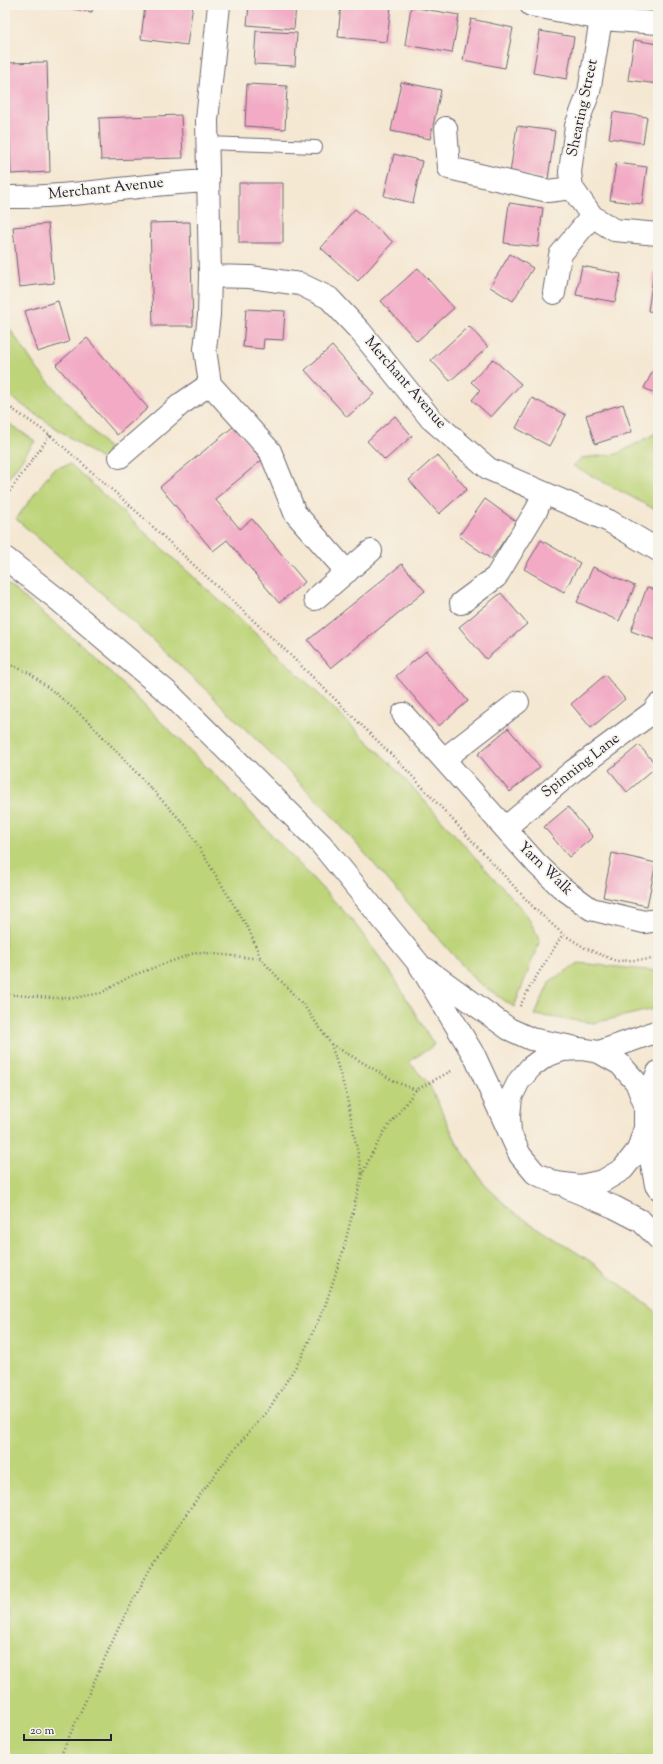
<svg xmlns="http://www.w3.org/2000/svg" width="663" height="1764" font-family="'Sorts Mill Goudy',serif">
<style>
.green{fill:#bdd479;stroke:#707b5a}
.building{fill:#f2aac5}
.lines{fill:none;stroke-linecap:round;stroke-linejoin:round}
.lane-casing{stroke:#6c6770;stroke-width:14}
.street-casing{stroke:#6c6770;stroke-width:24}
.secondary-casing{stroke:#6c6770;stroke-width:24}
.path{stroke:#6c6770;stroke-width:2.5;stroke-dasharray:1 3;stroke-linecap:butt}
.lane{stroke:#fff;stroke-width:12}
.street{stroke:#fff;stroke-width:22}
.secondary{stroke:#fff;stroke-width:22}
.labels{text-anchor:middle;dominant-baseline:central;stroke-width:3.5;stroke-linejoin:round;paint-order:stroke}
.street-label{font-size:15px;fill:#22223b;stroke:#f7f3e8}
</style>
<rect width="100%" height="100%" fill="#f7f3e8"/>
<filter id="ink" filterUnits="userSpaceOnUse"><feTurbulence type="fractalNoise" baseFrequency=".025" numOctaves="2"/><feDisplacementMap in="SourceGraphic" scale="8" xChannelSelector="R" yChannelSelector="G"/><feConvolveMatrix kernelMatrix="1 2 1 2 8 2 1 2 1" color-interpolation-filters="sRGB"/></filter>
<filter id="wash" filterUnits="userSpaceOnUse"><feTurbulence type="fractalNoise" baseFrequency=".012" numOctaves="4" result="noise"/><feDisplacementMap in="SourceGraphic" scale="16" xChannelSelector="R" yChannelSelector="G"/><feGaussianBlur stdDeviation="0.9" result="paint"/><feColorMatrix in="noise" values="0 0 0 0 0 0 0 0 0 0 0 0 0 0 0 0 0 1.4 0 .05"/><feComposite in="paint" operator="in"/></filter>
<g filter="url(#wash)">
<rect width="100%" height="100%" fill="#f5e8d3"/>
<path class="green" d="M5,322L38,370L112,452L104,461L5,393Z
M5,421L35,441L5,483Z
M658,432V511L573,466L581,458L617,454Z
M70,464L268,645L394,767L527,915L540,940L514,1007L475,980L327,810L205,689L105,596L16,519L53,469Z
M5,582L90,652L219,779L352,920L392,974L434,1045L409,1062L429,1084L457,1143L484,1184L513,1212L590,1261L658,1313V1759H5Z
M579,963L658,971V1008L594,1023L535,1015L550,981Z"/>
<g id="blocks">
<path class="building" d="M51,5H93L92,12Z
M145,5H193L187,45L141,39Z
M249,5H296L294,29L247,25Z
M341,5H391L387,42L338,37Z
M411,7L459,15L452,53L405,45Z
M471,19L513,28L505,68L463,60Z
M256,31L297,33L295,66L254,64Z
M540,31L574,37L567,79L533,73Z
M634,40L658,44V84L628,80Z
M47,62L50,172L11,174L7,63Z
M401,82L441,90L430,139L391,131Z
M247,84L287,86L285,129L245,126Z
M613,112L647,117L643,143L609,138Z
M181,115L183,158L101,160L99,118Z
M517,126L555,131L548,179L510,173Z
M394,154L422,161L413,203L384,196Z
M616,163L647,167L642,204L610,200Z
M239,183H283V243H239Z
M509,203L543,208L538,247L504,243Z
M355,209L393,242L358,281L321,248Z
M190,222L193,326H153L150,223Z
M48,224L54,283L19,287L13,227Z
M510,254L533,268L513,301L490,287Z
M582,266L621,274L615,302L576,295Z
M418,268L454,308L417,341L381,301Z
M654,271H658V312L648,311Z
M58,301L69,342L37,352L25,311Z
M246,309L285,311L283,340L264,339L263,349L243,347Z
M469,326L488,347L450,381L431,360Z
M87,338L148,408L117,435L56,365Z
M332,346L374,394L347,417L305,370Z
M493,359L521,384L491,417L472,400L480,390L471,382Z
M658,361V395L644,388Z
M532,398L566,415L549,446L516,428Z
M623,404L632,432L595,444L586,415Z
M395,416L412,436L385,460L367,441Z
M234,426L262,460L215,499L240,529L252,519L305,582L279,603L227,540L213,551L160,487Z
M437,455L467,489L439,514L409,480Z
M485,499L517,522L491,559L459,536Z
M541,540L580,563L564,592L524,569Z
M402,564L425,591L331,668L308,640Z
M593,567L635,586L619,621L577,602Z
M647,587L658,591V641L631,631Z
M501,593L527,624L486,659L459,627Z
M426,651L468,701L439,726L396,676Z
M605,675L625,699L591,728L571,704Z
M508,728L540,767L510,792L478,754Z
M639,745L657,766L627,792L609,770Z
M568,807L593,837L569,857L544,827Z
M612,853L656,863L647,906L603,897Z"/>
</g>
</g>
<g filter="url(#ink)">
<use href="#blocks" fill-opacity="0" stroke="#6c6770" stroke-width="1"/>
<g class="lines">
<g class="lane-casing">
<path id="lane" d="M207,143L316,147"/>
</g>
<g class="street-casing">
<path id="street" d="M219,5L207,120L210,276L209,315L205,349L210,384L270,451L295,513L347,572
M531,5L601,19L658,23
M601,19L589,92L576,126L570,172L572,188L592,216L614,230L658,234
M446,128L449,168L548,191L572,188
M5,197C73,198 140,184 208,181
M210,276L250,277L300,284L329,298L360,331L431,419L489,469L609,521L658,550
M554,293L560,255L592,216
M120,457L181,404L210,384
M315,599L371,551
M461,603L496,577L537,509L543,493
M403,714L537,864L561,887L591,909L644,922L658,920
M444,759L518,702
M505,828L573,771L653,712L658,705
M599,1052L658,1031
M645,1105L658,1072"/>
</g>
<g class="secondary-casing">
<path id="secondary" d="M5,558L56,598L173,697L321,844L419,964L475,1057L520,1155L535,1173L556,1183L580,1186L603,1181L623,1169L638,1150L645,1128V1105L636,1082L620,1064L599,1052L581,1049L563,1050L546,1056L531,1067L519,1081L511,1097L509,1116L510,1133
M426,969L509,1029L531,1039L572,1047
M645,1129L656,1185L658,1188
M568,1188L614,1207L641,1221L658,1238"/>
</g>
<path class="path" d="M5,404L50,435L136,511L285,650L401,764L535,909L563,934L585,948L616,961L658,959
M5,498L50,435
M5,662L31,674L60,697L90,723L186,826L249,930L261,959
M5,994L51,998H74L101,993L131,976L197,952L261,959L305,1007L331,1044L346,1093L362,1174
M520,1006L531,985L563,934
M331,1044L396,1082L416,1090
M59,1759L119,1627L150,1569L191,1507L232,1452L269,1409L301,1358L325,1306L343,1251L362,1175L370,1157L384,1132L416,1090L453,1070"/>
<use href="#lane" class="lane"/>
<use href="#street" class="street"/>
<use href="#secondary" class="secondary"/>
</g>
</g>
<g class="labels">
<g class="street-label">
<text transform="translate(583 108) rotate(-78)">Shearing Street</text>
<text transform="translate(106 189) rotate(-6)">Merchant Avenue</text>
<text transform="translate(405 383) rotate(49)">Merchant Avenue</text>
<text transform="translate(581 766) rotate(-38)">Spinning Lane</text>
<text transform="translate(545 869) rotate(44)">Yarn Walk</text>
</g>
</g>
<rect width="663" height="1764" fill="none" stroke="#f7f3e8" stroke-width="20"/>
<path d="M24 1734v6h87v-6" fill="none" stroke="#22223b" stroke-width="2"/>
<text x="30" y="1734" font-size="12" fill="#22223b" stroke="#f7f3e8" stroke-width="3" paint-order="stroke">20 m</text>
</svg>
